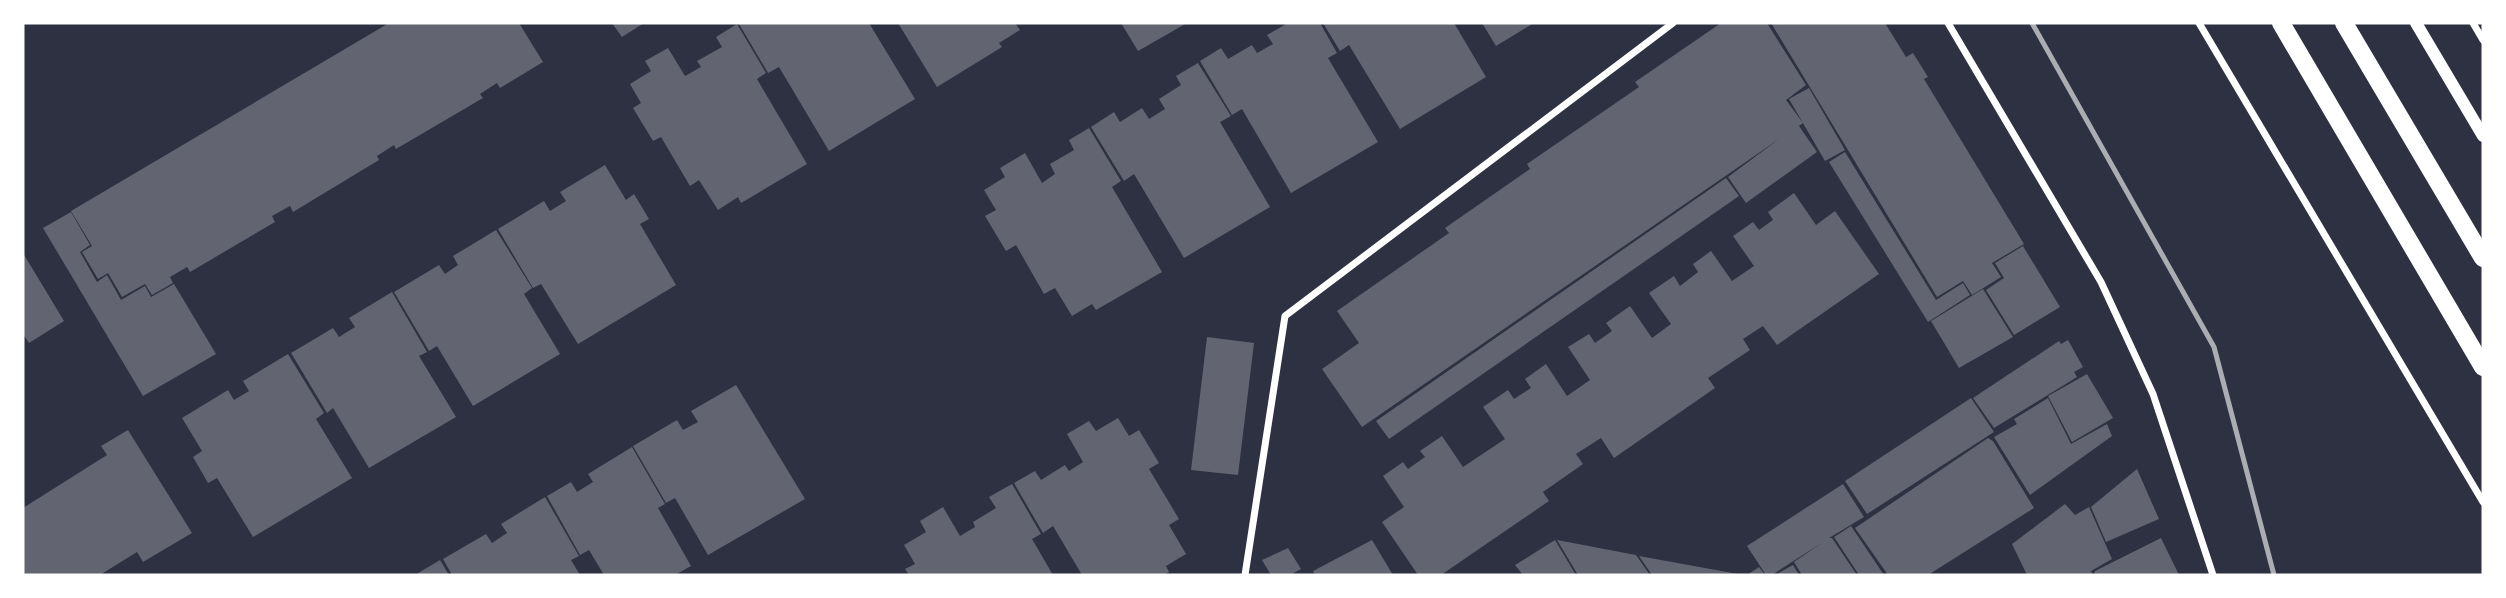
<svg xmlns="http://www.w3.org/2000/svg" width="2506" height="598" font-family="Manrope,sans-serif">
<style>
.building{fill:#626471}
.lines{fill:none;stroke-linecap:round;stroke-linejoin:round}
.minor{stroke:#fff;stroke-width:7}
.tertiary{stroke:#fff;stroke-width:12}
.primary{stroke:#fff;stroke-width:18}
.rail{stroke:#abadb3;stroke-width:5}
</style>
<rect width="100%" height="100%" fill="#2d3142"/>
<path class="building" d="M389,23H519L543,62L500,88L497,83L480,94L483,98L396,149L394,145L377,156L379,160L293,212L290,206L272,216L275,222L190,272L187,267L170,277L173,283L152,295L145,284L122,297L108,273L98,279L82,252L92,246L71,211Z
M612,23H644L622,37Z
M742,23H869L915,99L829,151L779,67L768,73L739,24Z
M898,23H1015L1020,30L999,43L1002,47L937,87Z
M1121,23H1187L1138,51Z
M1288,23H1320L1337,53L1328,58L1378,142L1291,193L1242,109L1232,115L1200,61L1221,48L1228,59L1252,45L1257,53L1273,44L1267,35Z
M1323,23H1454L1486,77L1400,129L1349,45L1340,51Z
M1482,23H1534L1496,46Z
M1721,23H1767L1806,85L1786,100L1803,123L1799,126L1817,152L1746,203L1728,177L1779,139L1362,427L1322,369L1359,343L1337,311L1449,233L1445,228L1530,169L1527,164L1639,87L1635,82Z
M1771,23H1885L1906,57L1913,53L1928,77L1924,79L2024,244L1992,263L2001,277L1972,295L1963,281L1937,297Z
M737,24L766,73L757,79L807,164L741,203L738,197L718,210L699,180L690,186L661,137L653,141L633,108L641,103L630,84L651,71L645,61L668,48L685,76L701,67L697,61L722,47L716,37Z
M1198,63L1231,116L1220,122L1270,207L1184,258L1134,174L1124,181L1091,127L1114,112L1120,122L1142,108L1149,119L1165,109L1159,99L1181,85L1176,76Z
M1809,88L1845,150L1825,161L1789,99Z
M1089,128L1121,181L1112,187L1162,272L1096,310L1092,304L1072,316L1055,288L1044,294L1016,245L1006,251L985,216L996,210L984,190L1005,177L1000,168L1025,153L1042,183L1055,174L1050,164L1074,150L1069,140Z
M1845,152L1936,300L1963,283L1970,295L1928,322L1829,162Z
M605,165L626,200L634,194L649,219L640,224L676,285L578,344L541,284L533,288L498,229L544,201L550,211L566,201L560,192Z
M1726,178L1739,196L1389,439L1376,421Z
M1794,193L1816,225L1835,211L1879,274L1777,345L1763,326L1743,339L1750,350L1708,378L1715,388L1614,458L1601,438L1576,454L1583,464L1543,492L1549,501L1441,575H1418L1382,522L1404,507L1383,476L1403,462L1408,469L1425,457L1420,451L1442,436L1463,467L1505,439L1483,407L1508,390L1514,399L1531,388L1525,379L1546,364L1567,396L1590,380L1568,347L1589,334L1595,343L1612,331L1606,323L1630,306L1652,338L1671,324L1649,293L1674,276L1680,286L1698,272L1693,264L1711,251L1732,281L1754,266L1733,236L1753,222L1759,230L1773,220L1768,212Z
M71,212L90,245L80,252L97,282L107,275L121,300L145,286L151,297L174,284L216,354L143,396L43,228Z
M496,230L532,288L524,294L560,354L473,406L437,346L429,351L394,292L439,265L445,274L458,265L453,256Z
M2023,246L2060,307L2014,335L1986,290L2004,278L1995,263Z
M23,253L64,321L29,343L23,334Z
M1983,289L2013,337L1959,368L1931,321Z
M392,292L427,352L419,356L456,417L369,468L333,408L327,413L291,353L333,328L339,337L355,327L349,318Z
M1207,337L1254,343L1238,475L1191,470Z
M2068,340L2083,367L2074,372L2077,377L1994,428L1973,398L2059,341L2061,344Z
M288,354L324,413L316,419L352,478L253,537L217,478L208,483L193,457L202,451L182,418L228,390L234,400L249,391L243,381Z
M2087,374L2113,418L2072,442L2048,396Z
M736,385L805,499L708,555L675,498L666,503L633,446L677,420L683,430L698,422L691,411Z
M1971,398L1994,432L1867,514L1845,481Z
M2048,398L2071,444L2107,424L2112,436L2030,495L1994,437L2017,424L2014,419Z
M1118,418L1129,436L1139,430L1159,463L1149,469L1179,519L1169,525L1186,554L1166,566L1169,572L1164,575H1082L1053,526L1043,533L1014,483L1035,471L1041,480L1065,465L1069,471L1083,462L1067,434L1089,421L1096,431Z
M128,430L192,533L143,562L137,552L100,575H23V508L107,455L101,446Z
M1988,438L1993,441L2034,508L1928,575H1888L1855,528Z
M632,447L665,504L658,508L691,566L675,575H604L589,550L580,555L547,496L571,482L577,492L593,482L588,474Z
M2137,469L2159,519L2106,542L2091,507Z
M1012,484L1041,534L1032,539L1053,575H909L905,569L915,564L904,545L926,532L920,521L943,507L960,536L975,527L973,522L996,508L989,497Z
M1843,484L1864,517L1829,538H1832L1857,575H1802L1794,562L1823,542L1772,575H1766L1747,546Z
M545,497L579,556L571,560L580,575H452L443,559L486,534L492,543L507,533L501,524Z
M2065,504L2075,515L2089,507L2112,559L2091,571L2093,575H2027L2012,544Z
M1851,526L1884,575H1859L1834,537Z
M2161,538L2179,575H2094L2095,571Z
M1372,540L1393,575H1315L1313,571Z
M1555,540L1576,575H1523L1515,565Z
M1557,540L1636,555L1650,575H1578Z
M1288,548L1301,569L1290,575H1271L1262,560Z
M1639,556L1738,574V575H1652Z
M440,560L449,575H415Z
M1793,565L1799,575H1775Z
M1759,567L1765,575H1747Z"/>
<g class="lines">
<path class="minor" d="M1948,23L2101,282L2153,394L2213,575
M2199,23L2483,502
M2473,23L2483,40
M1245,575L1285,316L1673,23"/>
<path class="tertiary" d="M2416,23L2483,136"/>
<path class="primary" d="M2281,23L2483,367
M2344,23L2483,258"/>
<path class="rail" d="M2032,23L2214,347L2274,575"/>
</g>
<rect width="2506" height="598" fill="none" stroke="#ffffff" stroke-width="49"/>
</svg>
